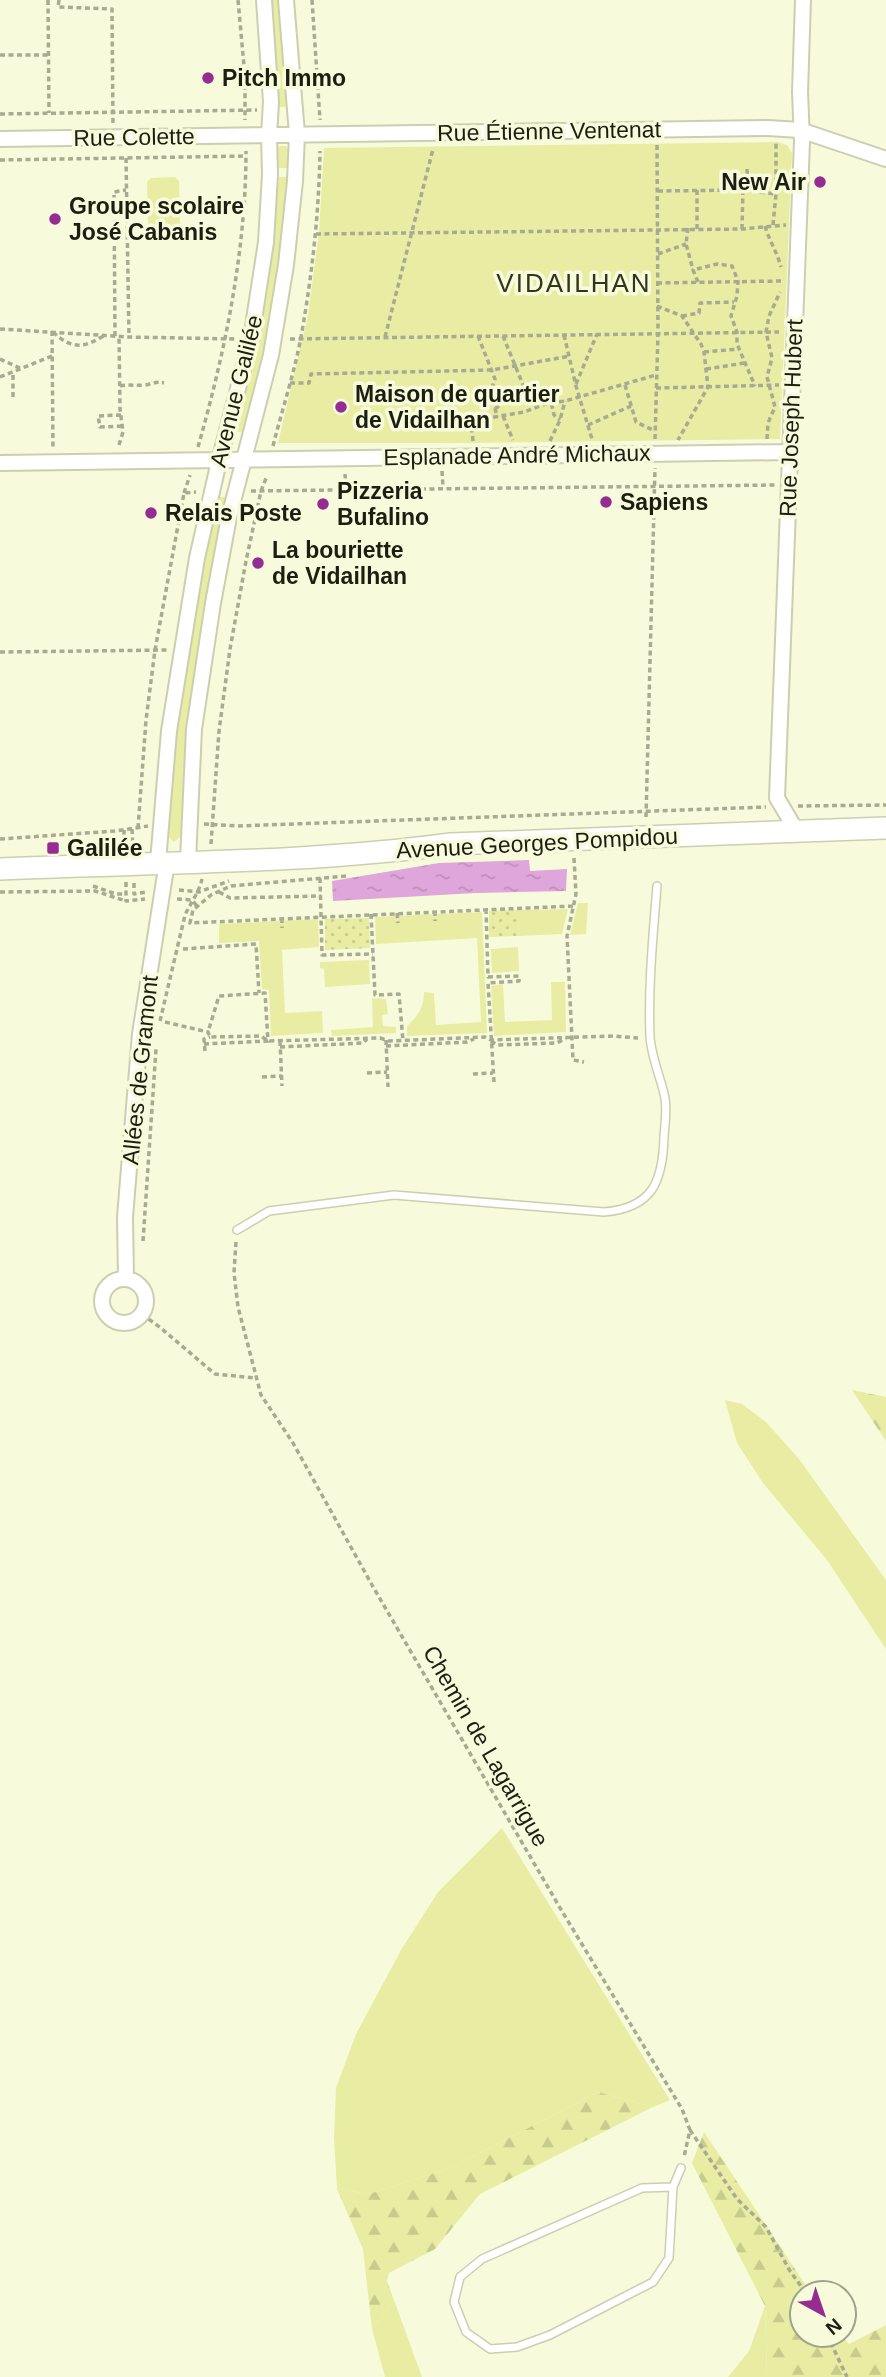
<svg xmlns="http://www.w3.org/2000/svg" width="886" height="2377" font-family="Helvetica,sans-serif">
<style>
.green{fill:#e8eda3}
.forest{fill:url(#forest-firs)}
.garden{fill:url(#garden-dots)}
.water{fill:url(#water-ripples)}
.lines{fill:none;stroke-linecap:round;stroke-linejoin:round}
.lane-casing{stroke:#cccfaf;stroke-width:10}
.street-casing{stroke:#cccfaf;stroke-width:18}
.secondary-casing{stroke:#cccfaf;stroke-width:24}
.path{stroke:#a8aa92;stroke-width:3.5;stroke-dasharray:5 3.5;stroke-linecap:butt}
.lane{stroke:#fff;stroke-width:7}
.street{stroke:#fff;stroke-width:14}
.secondary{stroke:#fff;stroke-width:21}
.poi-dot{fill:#942c91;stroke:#f8fbdb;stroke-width:2.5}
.labels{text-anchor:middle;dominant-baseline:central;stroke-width:7;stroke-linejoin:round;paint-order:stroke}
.poi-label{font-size:23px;font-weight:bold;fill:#1d1e12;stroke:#f8fbdb;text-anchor:start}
.street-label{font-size:23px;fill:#1d1e12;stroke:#f8fbdb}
.quarter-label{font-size:26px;letter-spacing:2px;fill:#34361c;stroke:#f8fbdb}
</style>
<defs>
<pattern id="forest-firs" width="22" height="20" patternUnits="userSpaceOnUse" patternTransform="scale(1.75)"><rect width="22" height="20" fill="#e8eda3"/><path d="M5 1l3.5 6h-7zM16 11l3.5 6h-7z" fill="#c7cb8b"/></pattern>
<pattern id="garden-dots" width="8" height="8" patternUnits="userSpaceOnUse" patternTransform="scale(1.75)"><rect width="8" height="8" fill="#e8eda3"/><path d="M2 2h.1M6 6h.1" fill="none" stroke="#c7cb8b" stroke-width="1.8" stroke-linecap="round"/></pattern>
<pattern id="water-ripples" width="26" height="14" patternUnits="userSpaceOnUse" patternTransform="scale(1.75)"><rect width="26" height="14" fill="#dfa6db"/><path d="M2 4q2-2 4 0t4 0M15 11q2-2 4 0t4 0" fill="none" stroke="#bf8ebb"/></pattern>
</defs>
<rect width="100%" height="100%" fill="#f8fbdb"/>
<path class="green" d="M270,0H282L290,107H276Z
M777,142L787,145L792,153L780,439L473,443H278L308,315L319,232L324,148Z
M280,146H286L288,149L289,168H275L276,149Z
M175,177L179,181L180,226L177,229L152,230L148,226L147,182L151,178Z
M275,177H288L285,233L265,355L245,432H232Z
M215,497H229L189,734L181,836L174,842L168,836V822L179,700Z
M578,903H588L586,934L570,935Z
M568,909L562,934L519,936L518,910Z
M482,912L487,1033L407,1036V1026C418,1016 424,1007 424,992L434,993L436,1025L481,1022L477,938L376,944L375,917Z
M318,919L319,947L282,950L285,1013L322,1011L323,1033L271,1036L269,990L262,989L259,941L219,943V924Z
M518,947L519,971L492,973L491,949Z
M369,960L370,984L325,987L324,969L320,968V962Z
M551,982H565L566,1032L494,1036L491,986L503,984L505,1022L552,1020Z
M372,998L386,999L388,1014L382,1015L383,1026L396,1027V1033L332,1036L331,1030L373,1027Z
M725,1400L742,1404L766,1422L799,1459L886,1580V1649L827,1560L763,1483L737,1443Z
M502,1828L670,2100L653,2107L598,2092L453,2167L369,2194L337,2189L334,2138L336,2088L356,2034L401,1950L438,1892Z
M394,2300L422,2377H385L372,2329Z
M765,2306L767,2377H728L749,2351Z"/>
<path class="forest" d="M852,1390L886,1397V1441Z
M598,2092L653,2107L480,2194L435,2249L389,2273L387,2281L394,2300L372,2329L363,2249L337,2189L369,2194L453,2167Z
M704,2132L811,2293H802V2335H842L849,2344L886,2325V2377H767L765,2306L692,2163Z"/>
<path class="garden" d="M518,910L519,936L489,937V911Z
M369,918L370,948L325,950V919Z"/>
<path class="water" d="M529,860L530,871L567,869L566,891L476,893L333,901L332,881L439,863Z"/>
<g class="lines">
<g class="lane-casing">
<path id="lane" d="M237,1230L269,1211L394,1195L604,1212C653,1208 663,1181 664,1136C665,1124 667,1110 665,1098C661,1078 651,1057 650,1036C648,986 653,936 657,886
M673,2187L642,2188L482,2259L460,2277L454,2302L466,2332L490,2349L517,2347L550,2335L653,2282L669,2258L673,2187L681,2168"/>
</g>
<g class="street-casing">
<path id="street" d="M0,139L768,128L800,130L886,159
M0,463L789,452
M796,830L777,798L802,141L800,92L803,0
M188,861L194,729L213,603L229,517L271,355L286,265L295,181L297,134L286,0
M158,862L169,731L197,558L219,461L251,339L266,242L270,174L269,135L271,102L264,0
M126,1278L125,1217L140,1034L167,862
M102 1301a22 22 0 1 1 44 0a22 22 0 1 1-44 0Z"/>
</g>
<g class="secondary-casing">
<path id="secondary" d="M0,869C150,862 301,864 451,844L886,828"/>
</g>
<path class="path" d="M48,0L49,113
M59,0L58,7L112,9L113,124
M238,0L245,77V120
M312,0L320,120
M0,55H48
M0,114L257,110
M126,158L129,337
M0,160L246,156
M747,169L748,190
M658,191L743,190L776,194
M773,225L776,194V143
M765,226C769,240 777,252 781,267
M688,228L686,244L693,270
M697,229V190
M742,229L743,190
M316,234L742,229L786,225
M658,254L686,244
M698,282L693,270L717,264L732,266L738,281L737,296L731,316L737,332V344L755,386
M657,283L781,281
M657,306L682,316L701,344L704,352L708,387L678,440
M682,316L699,313L700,303L734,302
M0,329L129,337L236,339
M52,331L53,448
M53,332C72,350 84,348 105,335
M564,335L576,386L592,439
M115,336L114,192L126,190
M478,336L495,379L491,390L497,417
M503,336L526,392L539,389L551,402L554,415L560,420
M385,337L433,149
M290,339L779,332
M704,352L739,349
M0,359L20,368
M706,369L745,363
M0,377L52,356
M290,383H309L311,374L492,370L570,356
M576,384L597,334
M625,385L636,422L655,431
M120,386C129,384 136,386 145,385C153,384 155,381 164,383
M656,388L779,385
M13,397V372
M495,409L509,398L526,392
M121,415L98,416L100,427L123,426
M503,416L513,440
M588,425L631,406
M655,439L658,333L657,143
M767,439L768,423L775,407L767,377L772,358L766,332L769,316L780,292
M473,441L471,421L524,412L548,403L565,401L656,375
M550,441L560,420L565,401
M119,445L123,432L120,409L119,336
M273,446C282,410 294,374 301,337C312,276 319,213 320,151
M198,447C225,352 246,251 246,151
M442,471L443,487
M345,474L346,490
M251,491L775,485
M184,493L190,475
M0,652L168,650
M798,806L886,805
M646,817L655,468
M204,824L237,826L766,807
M138,828L146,720L155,650L184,493L196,492
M132,829L133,847
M124,830V846
M0,839L115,831L148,826
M211,844L219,731L230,649L246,561L261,491L267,476
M574,858L576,894L567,936L573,1060L584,1062
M346,876L231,886L211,895L193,910L190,923L573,906
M320,878L322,955L373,954
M126,882V901L145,899
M134,883V894L147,892
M93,886L116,894H126
M179,890L199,892L229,881
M0,892L95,891L126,901
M219,892L230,898L321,896
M177,899L192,900L197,906
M486,909L488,977L519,976V981L488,983L494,1082
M435,911V921
M397,913L398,923
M371,914L375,995L399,994L403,1041
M282,918V928
M183,949L256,944L259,993
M160,1021L185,915C191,902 199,893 202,879
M165,1022L208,1032L210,1037L261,1036L268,1041L380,1038L389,1041L485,1037L491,1040L613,1036L638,1038
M386,1040L388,1087
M280,1041L282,1086
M491,1041L497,1045L556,1043L566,1039
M204,1044L268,1041L265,993L219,996L208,1032
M386,1046L467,1042L474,1039
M280,1047L363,1043L367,1039
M205,1051L204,1039L210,1037
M367,1073L387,1072
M473,1074L493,1073
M262,1077L282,1076
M143,1241L156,1049
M236,1242L234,1273L238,1307L261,1395L293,1443L372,1585L563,1913L682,2109L690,2130L684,2157
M142,1314L162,1329L215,1374L255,1378
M690,2130L737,2199L766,2227L790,2271L806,2293
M827,2335L847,2377"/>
<use href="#lane" class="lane"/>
<use href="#street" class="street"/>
<use href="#secondary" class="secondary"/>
</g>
<g class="poi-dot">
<circle cx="208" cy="78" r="7"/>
<circle cx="820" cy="182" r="7"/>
<circle cx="55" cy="219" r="7"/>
<circle cx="341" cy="407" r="7"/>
<circle cx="606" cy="502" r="7"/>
<circle cx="323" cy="504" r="7"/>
<circle cx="151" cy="513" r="7"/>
<circle cx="258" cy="563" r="7"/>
<rect x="46" y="841" width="14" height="14" rx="3.5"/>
</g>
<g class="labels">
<g class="poi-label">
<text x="222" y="78">Pitch Immo</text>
<text x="806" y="182" text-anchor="end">New Air</text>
<text x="69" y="206">Groupe scolaire<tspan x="69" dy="26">José Cabanis</tspan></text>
<text x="355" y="394">Maison de quartier<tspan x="355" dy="26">de Vidailhan</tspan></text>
<text x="337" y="491">Pizzeria<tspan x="337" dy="26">Bufalino</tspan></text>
<text x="620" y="502">Sapiens</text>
<text x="165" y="513">Relais Poste</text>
<text x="272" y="550">La bouriette<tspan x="272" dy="26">de Vidailhan</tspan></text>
<text x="67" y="848">Galilée</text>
</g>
<g class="street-label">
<text transform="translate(549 131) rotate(-1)">Rue Étienne Ventenat</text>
<text transform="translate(134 137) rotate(-1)">Rue Colette</text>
<text transform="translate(236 391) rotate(-76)">Avenue Galilée</text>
<text transform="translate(791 418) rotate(-88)">Rue Joseph Hubert</text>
<text transform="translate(517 455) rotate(-1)">Esplanade André Michaux</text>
<text transform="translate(537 843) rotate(-3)">Avenue Georges Pompidou</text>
<text transform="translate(140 1070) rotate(-84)">Allées de Gramont</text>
<text transform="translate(486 1746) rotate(60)">Chemin de Lagarrigue</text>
</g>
<g class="quarter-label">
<text x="574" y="283">VIDAILHAN</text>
</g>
</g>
<g transform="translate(823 2314) rotate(140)"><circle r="33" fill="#f8fbdb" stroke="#a0a38b" stroke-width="2"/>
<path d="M0-5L12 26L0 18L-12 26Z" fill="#942c91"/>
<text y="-10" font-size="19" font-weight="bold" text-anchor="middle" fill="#1d1e12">N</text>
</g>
</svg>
